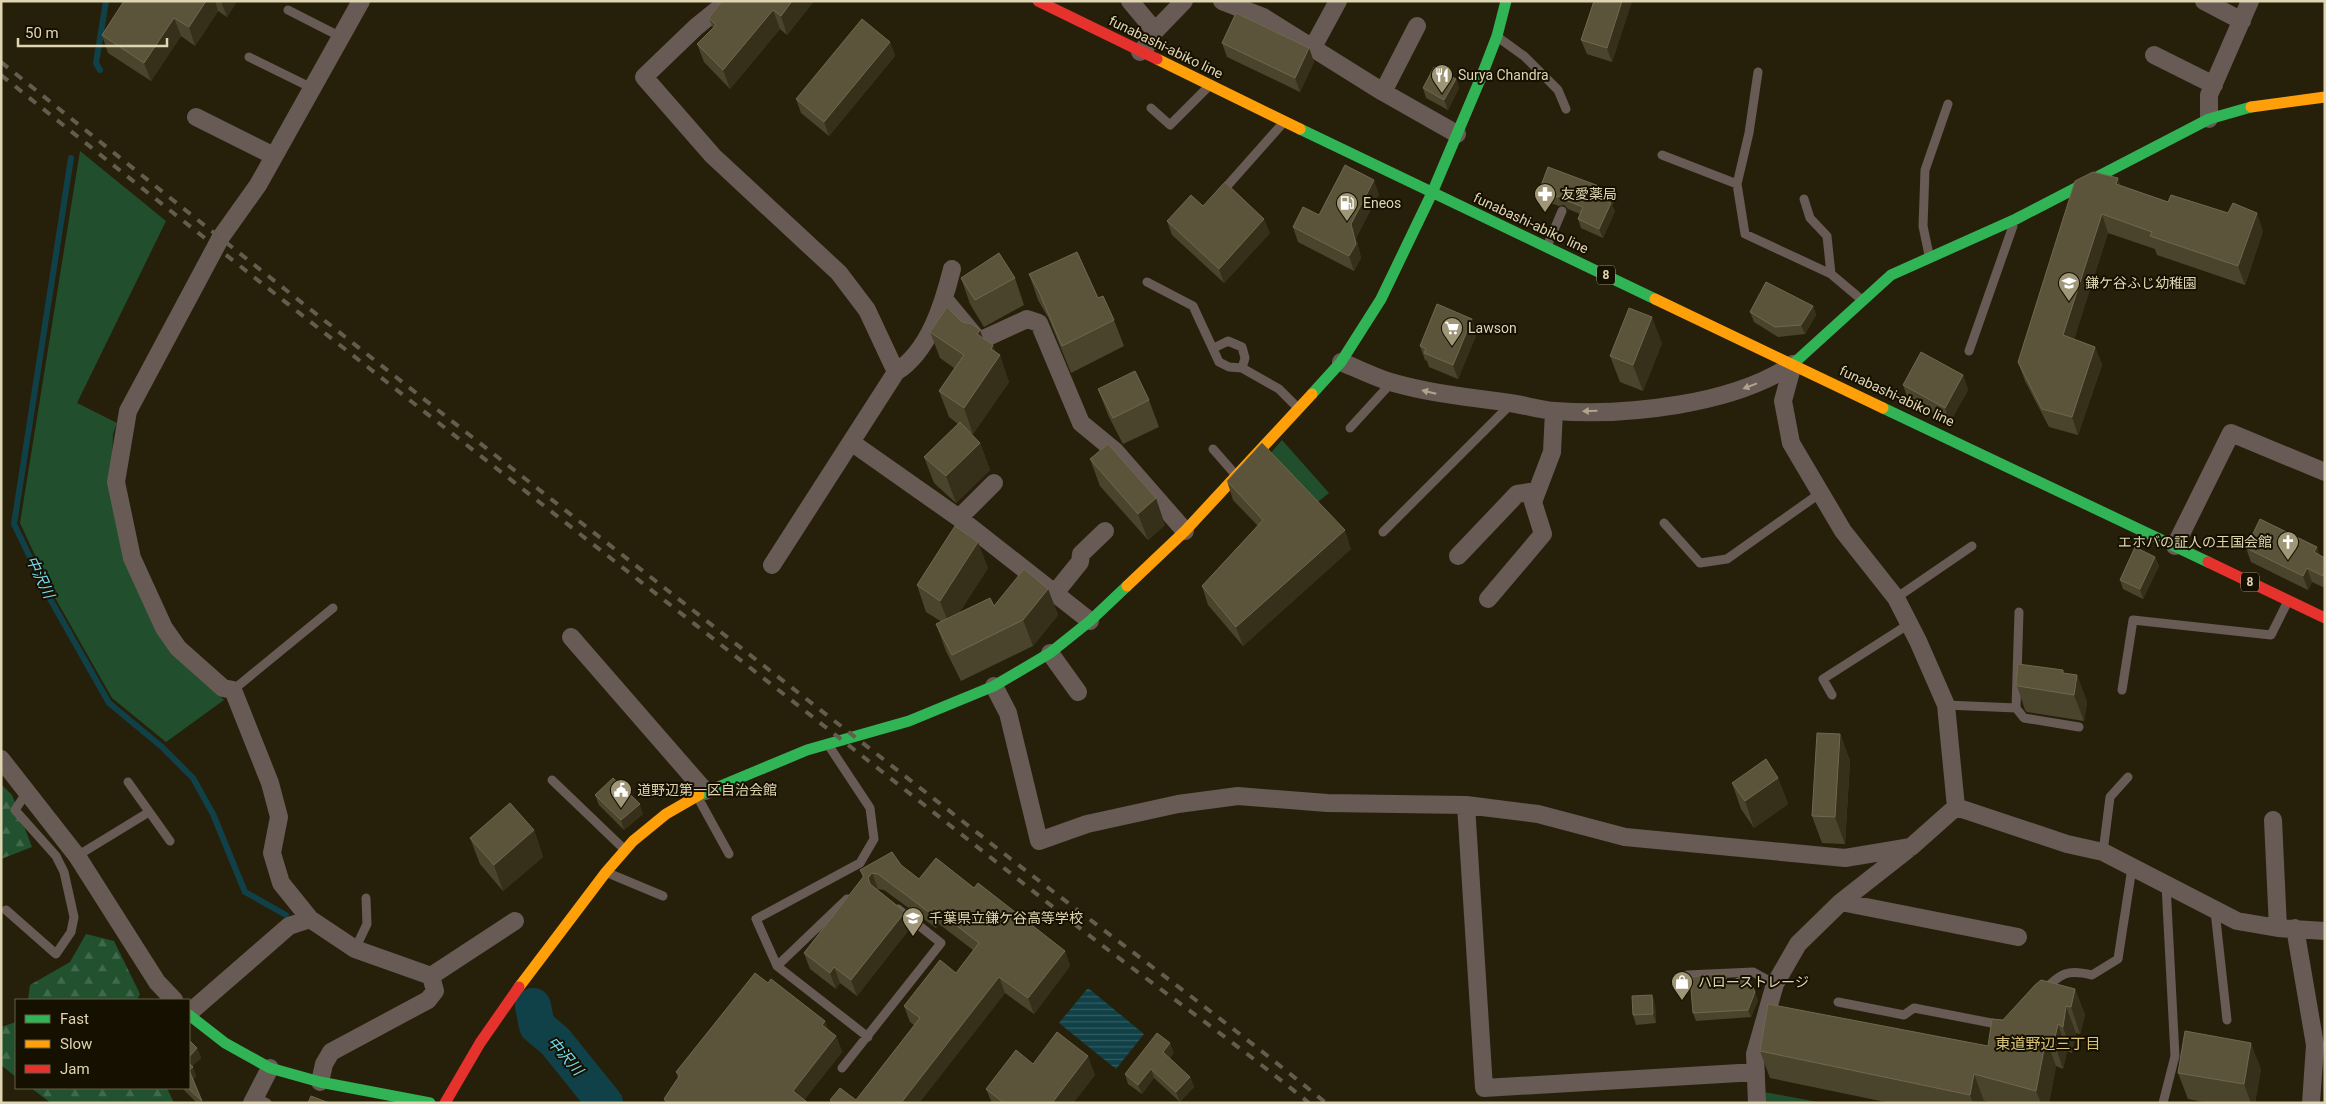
<svg xmlns="http://www.w3.org/2000/svg" width="2326" height="1104" font-family="Roboto,'Noto Sans JP',sans-serif">
<style>
.forest{fill:url(#forest-firs)}
.park{fill:#214f2e}
.water{fill:url(#water-rules)}
.lines{fill:none;stroke-linecap:round;stroke-linejoin:round}
.stream{stroke:#114148;stroke-width:6}
.river{stroke:#114148;stroke-width:36}
.lane{stroke:#685a54;stroke-width:9}
.street{stroke:#685a54;stroke-width:18}
.fast{stroke:#30b455;stroke-width:11}
.slow{stroke:#ff9f0a;stroke-width:11}
.jam{stroke:#e5322d;stroke-width:11}
.rail{stroke:#645c4e;stroke-width:4;stroke-dasharray:9 9;stroke-linecap:butt}
.wall{fill:#4b442d}
.shaded-wall{fill:#362f19}
.building{fill:#5b543b;stroke:#70684e}
.oneway{fill:#b0a48c}
.labels{text-anchor:middle;dominant-baseline:central;stroke-width:4;stroke-linejoin:round;paint-order:stroke}
.shield{fill:#161000;stroke:#a39a7d;stroke-width:1}
.shield-label{font-size:12px;font-weight:bold;fill:#e0d5b2}
.street-label{font-size:14px;fill:#e0d5b2;stroke:#161000}
.poi-label{font-size:14px;fill:#e0d5b2;stroke:#161000;text-anchor:start}
.water-label{font-size:15px;font-style:italic;fill:#75def4;stroke:#161000}
.neighbourhood-label{font-size:15px;fill:#dac47a;stroke:#161000}
</style>
<defs>
<pattern id="forest-firs" width="22" height="20" patternUnits="userSpaceOnUse" patternTransform="scale(1.25)"><rect width="22" height="20" fill="#225130"/><path d="M5 1l3.5 6h-7zM16 11l3.5 6h-7z" fill="#42694c"/></pattern>
<pattern id="water-rules" width="6" height="5" patternUnits="userSpaceOnUse" patternTransform="scale(1.25)"><rect width="6" height="5" fill="#114148"/><path d="M0 2.5h6" fill="none" stroke="#335c60"/></pattern>
</defs>
<rect width="100%" height="100%" fill="#26200b"/>
<path class="forest" d="M1,784L12,795L32,847L1,859Z
M86,934L114,941L140,994L137,1000H28L30,985L70,962Z
M16,1022V1077L1,1065V1027Z
M31,1088H167L174,1103H51Z"/>
<path class="park" d="M80,151L166,221L77,403L117,423L113,434L111,497L174,649L224,700L166,742L112,698L54,596L20,523Z
M1282,440L1329,493L1313,506L1268,456Z
M1764,1092L1823,1103H1765Z"/>
<path class="water" d="M1088,988L1144,1034L1116,1069L1059,1023Z"/>
<g class="lines">
<path class="stream" d="M100,70L96,63L106,1
M71,158L14,524L49,597L109,703L162,747L193,778L213,814L245,892L286,915"/>
<path class="river" d="M533,1006L537,1026L555,1041L605,1103"/>
<path class="lane" d="M288,10L341,37
M1499,38L1524,56L1558,90L1566,109
M249,57L312,88
M1758,72L1749,133L1737,184L1745,234L1831,274L1862,300
M1151,108L1170,125L1208,87
M1662,155L1737,184
M1220,194L1283,123
M1804,199L1810,218L1827,236L1831,274
M1548,244L1562,211
M1929,255L1923,226L1925,170L1948,104
M1147,282L1193,306L1219,362L1229,367L1242,368L1279,389L1297,407
M1214,348L1228,341L1242,347L1245,358L1242,368
M1969,351L2013,226
M1350,428L1392,382
M1213,449L1234,473
M1664,523L1700,563L1727,559L1819,494
M1383,532L1512,403
M1896,598L1972,546
M233,690L333,608
M2122,690L2133,620L2271,635L2287,603
M1832,695L1823,679L1909,624
M1946,705L2016,708L2024,718L2079,727
M2016,708L2019,612
M829,746L870,808L874,839L860,863L756,919L777,966L868,1037
M552,780L625,850
M128,782L170,841
M697,796L729,854
M2103,852L2110,797L2128,777
M77,856L149,812
M608,873L663,896
M6,910L56,954L71,932L74,917L64,872L56,856L15,810L27,792
M2215,911L2227,1020
M355,949L367,924L366,898
M777,966L847,899
M1687,975L1753,972L1775,984
M2043,991C2061,973 2067,969 2092,975L2118,959L2132,868
M1838,1002L1904,1015L1914,1008L2002,1025
M842,1068L941,943L898,909
M255,1097L267,1103
M2163,1103L2175,1056L2166,885"/>
<path class="street" d="M728,1L696,27L644,77L713,156L839,273L867,310L896,372
M1130,1L1155,31
M1222,1L1263,17L1383,92L1457,134
M2204,1L2242,21
M1313,47L1338,1
M1140,52L1150,42L1155,31L1184,1
M2154,55L2214,85
M1383,92L1417,26
M196,117L274,156
M2209,119V95L2250,1
M944,299L979,341L1027,319L1039,323L1081,423L1115,451L1185,531
M1341,362C1359,369 1376,378 1394,383C1433,394 1470,397 1510,403C1525,405 1540,410 1555,411C1626,416 1733,405 1793,364
M1793,364L1783,401L1791,443L1843,531L1896,598L1918,641L1946,705L1956,807L2067,844L2103,852L2237,921L2278,928L2325,931
M851,442L959,518L1090,621
M959,518L994,483
M2175,546L2231,433L2325,472
M1458,556L1517,494L1536,491
M772,565L896,372C929,351 943,305 952,269
M1055,593L1080,562L1081,554L1105,531
M1488,599L1543,534L1533,502L1552,452L1554,411
M571,637L705,791
M1050,653L1078,692
M994,686L1008,713L1039,841L1087,824L1178,804L1238,796L1327,803L1466,805L1538,814L1625,837L1845,858L1911,847
M1,759L77,856L157,982L174,1000
M1466,805L1484,1088L1756,1072
M2273,820L2278,928
M1841,902L2018,937
M2295,928L2315,1045L2311,1103
M431,976L515,921
M189,1013L289,926L310,919
M320,1082L324,1064L331,1052L428,1000L435,991L431,976L355,949L310,919L281,883L272,853L279,817L270,783L233,690L223,688L178,648L164,628L132,558L116,482L128,411L221,237L258,185L361,1
M252,1103L270,1068
M1757,1103L1755,1054L1775,984L1798,944L1841,902L1911,847L1956,807"/>
<path class="fast" d="M1300,129L1655,299
M1793,364L1891,275L2016,219L2209,119L2251,107
M1312,394L1341,362L1381,299L1432,193L1482,75L1497,36L1506,1
M1883,408L2208,562
M699,795L807,750L909,721L994,686L1050,653L1090,621L1127,586
M189,1015L225,1043L270,1068L320,1082L430,1103"/>
<path class="slow" d="M1157,59L1300,129
M2251,107L2325,97
M1655,299L1883,408
M1127,586L1185,531L1312,394
M519,987L606,872L633,841L666,814L699,795"/>
<path class="jam" d="M1038,1L1157,59
M2208,562L2325,618
M445,1103L480,1043L519,987"/>
<path class="rail" d="M1,62C330,328 665,588 998,849C1107,934 1219,1015 1326,1103
M1,75C352,358 710,634 1063,915C1144,979 1229,1037 1309,1103"/>
</g>
<path class="wall" d="M124,1H237L227,17L218,11L195,46L181,36L151,81L108,53L102,35Z
M722,1H814L787,35L780,29L730,89L704,62L697,44L713,28L709,18Z
M1594,1H1632L1612,62L1587,54L1581,40Z
M890,42L895,56L829,136L801,113L796,99Z
M1222,43L1309,48L1314,62L1300,92L1227,57Z
M1456,79L1459,88L1448,110L1426,98L1423,88Z
M2118,178L2120,186L2168,202L2263,231L2245,285L2157,255L2155,249L2108,233L2074,339L2095,347L2102,365L2078,435L2049,427L2025,381L2018,362Z
M1539,191H1612L1615,200L1612,206L1615,211L1603,238L1581,228L1578,219L1580,214L1568,209L1564,205L1559,206L1542,200Z
M1379,194L1356,238L1361,258L1354,271L1298,242L1293,227Z
M1203,206L1270,233L1224,283L1172,235L1167,221Z
M1029,274L1098,298L1114,320L1124,346L1071,373L1049,319L1038,300Z
M961,278H1015L1024,305L984,327L970,304Z
M1813,306L1816,315L1805,334L1778,337L1754,322L1750,312Z
M962,322L983,338L996,353L1009,382L973,434L968,431L980,443L990,470L956,503L934,483L924,457L958,424L949,417L939,391L954,368L940,358L930,332Z
M1477,333L1458,379L1429,367L1427,361L1425,360L1420,346Z
M1662,343L1643,391L1620,382L1610,356Z
M1963,375L1968,390L1950,422L1908,399L1903,385Z
M1098,389L1149,400L1159,427L1123,444L1108,415Z
M1090,459L1165,525L1148,540L1100,486Z
M1227,481L1351,549L1243,646L1208,605L1202,586L1258,526L1233,500Z
M2246,548L2320,555L2325,558V588L2312,582L2308,590L2251,562Z
M2155,557L2159,566L2143,599L2123,589L2120,580Z
M988,568L959,613L994,606L1048,589L1058,615L1033,646L961,681L946,651L936,624L942,622L926,612L917,585Z
M2065,674L2077,675L2087,702L2084,721L2027,712L2025,710L2016,683Z
M1840,734L1850,761L1845,844L1822,843L1812,816Z
M1778,778L1788,804L1754,828L1741,809L1732,783Z
M595,795L643,814L624,830L599,805Z
M534,830L543,857L503,891L480,864L470,838Z
M901,865L919,879L974,888L1065,951L1070,966L1034,1014L1005,993L919,1103H831L830,1100H856L914,1025L910,1022L904,1006L956,973L973,950L939,924L936,928L884,890L878,889V890L905,912L911,927L857,996L840,983L836,989L810,969L804,953L863,878L860,870Z
M1725,973L1728,982L1758,1000L1751,1017L1696,1021L1693,1013Z
M768,983L825,1021L828,1030L836,1036L842,1052L804,1100L807,1103H665L664,1099L678,1078L676,1072Z
M2075,989L2085,1015L2080,1034L2076,1033L2072,1053L2067,1051L2063,1069L2056,1066L2049,1103H1991L1984,1101L1983,1103H1890L1770,1078L1760,1051L1988,1046L2003,1020Z
M1652,995L1655,1004L1656,1023L1636,1025L1633,1015Z
M189,1040L197,1048L201,1058L192,1066L196,1076L193,1080L202,1103H197L182,1088H189Z
M1174,1053L1169,1058L1190,1077L1194,1087L1180,1102L1154,1078L1142,1094L1128,1084L1125,1074Z
M1033,1064L1095,1075L1073,1103H992L986,1089Z
M2261,1069L2255,1103H2208L2188,1099L2178,1073Z"/>
<path class="shaded-wall" d="M206,1H215L218,11L195,46L189,27Z
M221,1H237L227,17Z
M792,1H814L787,35L781,16Z
M1622,1H1632L1612,62L1607,48Z
M773,10L780,29L730,89L723,70Z
M174,18L181,36L151,81L144,63Z
M890,42L895,56L829,136L824,122Z
M1309,48L1314,62L1300,92L1295,78Z
M1456,79L1459,88L1448,110L1444,100Z
M2118,178L2124,197L2116,184Z
M1374,180L1379,194L1356,238L1361,258L1354,271L1349,256L1351,224Z
M1612,191L1615,200L1612,206L1615,211L1603,238L1599,229L1607,201Z
M2257,213L2263,231L2245,285L2238,266Z
M2102,214L2108,233L2070,353L2063,335Z
M1264,219L1270,233L1224,283L1219,269Z
M1813,306L1816,315L1805,334L1801,325Z
M1652,317L1662,343L1643,391L1633,365Z
M1472,319L1477,333L1458,379L1453,365Z
M980,330L990,356L977,334Z
M993,345L998,357L1000,355L1009,382L973,434L964,408L991,349Z
M2095,347L2102,365L2078,435L2072,417Z
M1963,375L1968,390L1950,422L1945,408Z
M980,443L990,470L956,503L946,476Z
M1156,498L1165,525L1148,540L1138,514Z
M1345,530L1351,549L1243,646L1236,627Z
M978,542L988,568L950,627L940,601Z
M2317,547L2322,561L2314,552Z
M2155,557L2159,566L2143,599L2140,589Z
M2307,568L2312,582L2308,590L2303,576Z
M1048,589L1058,615L1033,646L1023,620Z
M2077,675L2087,702L2084,721L2074,695Z
M1840,734L1850,761L1845,844L1835,817Z
M1778,778L1788,804L1754,828L1745,801Z
M640,804L643,814L624,830L621,820Z
M534,830L543,857L503,891L494,865Z
M872,873L878,889L874,894L868,878Z
M934,908L939,924L936,928L930,913Z
M905,912L911,927L857,996L851,980Z
M1065,951L1070,966L1034,1014L1028,998Z
M834,967L840,983L836,989L830,973Z
M999,977L1005,993L919,1103H901Z
M2075,989L2085,1015L2080,1034L2071,1007Z
M1755,992L1758,1000L1751,1017L1748,1010Z
M1652,995L1655,1004L1656,1023L1653,1014Z
M2066,1006L2076,1033L2072,1053L2063,1027Z
M825,1021L831,1037L822,1025Z
M2058,1024L2067,1051L2063,1069L2054,1042Z
M836,1036L842,1052L802,1103L793,1091Z
M2046,1039L2056,1066L2049,1103H2041L2036,1091Z
M1170,1043L1174,1053L1167,1062L1163,1052Z
M2251,1043L2261,1069L2255,1103H2251L2244,1084Z
M197,1048L201,1058L189,1069V1057Z
M1088,1056L1095,1075L1073,1103H1052Z
M193,1067L196,1076L193,1080L189,1070Z
M1151,1069L1154,1078L1142,1094L1138,1085Z
M1974,1074L1984,1101L1983,1103H1973L1970,1095Z
M1190,1077L1194,1087L1180,1102L1176,1092Z"/>
<path class="building" d="M124,1H206L189,27L174,18L144,63L102,35Z
M722,1H792L781,16L773,10L723,70L697,44L716,25L709,18Z
M1594,1H1622L1607,48L1581,40Z
M1236,13L1309,48L1295,78L1222,43Z
M862,19L890,42L824,122L796,99Z
M1434,67L1456,79L1444,100L1423,88Z
M1345,165L1374,180L1351,224L1356,244L1349,256L1293,227L1303,207L1319,215Z
M1548,167L1612,191L1607,201L1611,203L1599,229L1578,219L1583,207L1565,200L1561,196L1556,197L1539,191Z
M2093,172L2118,178L2116,184L2168,202L2171,195L2228,213L2233,203L2257,213L2238,266L2150,236L2152,232L2102,214L2063,335L2095,347L2072,417L2042,409L2018,362L2075,181Z
M1225,182L1264,219L1219,269L1167,221L1191,195L1203,206Z
M1077,252L1098,298L1103,296L1114,320L1062,346L1039,292L1029,274Z
M999,253L1015,278L975,300L961,278Z
M1766,282L1813,306L1801,325L1775,327L1750,312Z
M1437,304L1472,319L1453,365L1424,353L1426,349L1420,346Z
M947,307L962,322L972,324L980,330L977,334L993,345L991,349L1000,355L964,408L939,391L964,355L930,332Z
M1629,308L1652,317L1633,365L1610,356Z
M1921,352L1963,375L1945,408L1903,385Z
M1135,371L1149,400L1113,418L1098,389Z
M960,422L980,443L946,476L924,457Z
M1262,443L1345,530L1236,627L1202,586L1263,520L1227,481Z
M1108,444L1156,498L1138,514L1090,459Z
M2260,519L2317,547L2314,552L2325,558V572L2323,576L2307,568L2303,576L2246,548Z
M955,526L978,542L940,601L917,585Z
M2135,547L2155,557L2140,589L2120,580Z
M1024,569L1048,589L1023,620L952,655L936,624L990,598L994,606Z
M2018,664L2063,670V673L2077,675L2074,695L2018,686L2016,683Z
M1817,733L1840,734L1835,817L1812,816Z
M1766,759L1778,778L1745,801L1732,783Z
M613,778L640,804L621,820L595,795Z
M510,803L534,830L494,865L470,838Z
M892,852L901,865L919,879L936,858L974,888L978,883L1065,951L1028,998L999,977L901,1103H833L830,1100L840,1088L856,1100L920,1018L904,1006L940,960L956,973L979,943L934,908L930,913L878,874L872,873L868,878L870,884L905,912L851,980L834,967L830,973L804,953L864,876L860,870Z
M755,973L768,983L771,979L825,1021L822,1025L836,1036L793,1091L807,1102L806,1103H669L664,1099L680,1075L676,1072Z
M1725,973L1727,983L1747,974L1755,992L1748,1010L1693,1013L1690,977Z
M2041,980L2075,989L2071,1007L2066,1006L2063,1027L2058,1024L2054,1042L2046,1039L2036,1091L1974,1074L1970,1095L1760,1051L1768,1004L1988,1046L1992,1019L2003,1020L2035,985Z
M1652,995L1653,1014L1633,1015L1632,996Z
M2185,1031L2251,1043L2244,1084L2178,1073Z
M1057,1032L1088,1056L1052,1103H1004L986,1089L1016,1050L1033,1064Z
M1157,1033L1170,1043L1163,1052L1190,1077L1176,1092L1151,1069L1138,1085L1125,1074Z
M189,1040L197,1048L189,1057Z
M189,1063L193,1067L189,1070L202,1101L188,1088H189Z
M311,1096L329,1103H308Z"/>
<defs><path id="oneway-solid" d="M-6-.8H1V-3.2L6.5 0L1 3.2V.8H-6Z" transform="scale(1.25)"/></defs>
<g class="oneway">
<use href="#oneway-solid" transform="translate(1750 386) rotate(159)"/>
<use href="#oneway-solid" transform="translate(1429 392) rotate(-166)"/>
<use href="#oneway-solid" transform="translate(1590 411) rotate(179)"/>
</g>
<defs>
<g id="restaurant-pin" transform="scale(1.125)"><path d="M0 17L-7.5 6A9.5 9.5 0 1 1 7.5 6Z" fill="#9f9678" stroke="#161000"/><path d="M-5-6h1v4h1v-4h1v4h1v-4h1v5L-1.5 .5V6h-2V.5L-5-1ZM5-6V6H3V1.5H1.5Q1.5-4 5-6Z" fill="#fff"/></g>
<g id="pharmacy-pin" transform="scale(1.125)"><path d="M0 17L-7.5 6A9.5 9.5 0 1 1 7.5 6Z" fill="#9f9678" stroke="#161000"/><path d="M-2-6h4v4h4v4h-4v4h-4v-4h-4v-4h4Z" fill="#fff"/></g>
<g id="fuel-pin" transform="scale(1.125)"><path d="M0 17L-7.5 6A9.5 9.5 0 1 1 7.5 6Z" fill="#9f9678" stroke="#161000"/><path d="M-5.5-6h7V0h2V4h1.3V-2.5L3-4.5l.8-.8L6-3V5H2.5V1h-1V6h-7ZM-4.2-4.7v3.2H.2V-4.7Z" fill="#fff"/></g>
<g id="school-pin" transform="scale(1.125)"><path d="M0 17L-7.5 6A9.5 9.5 0 1 1 7.5 6Z" fill="#9f9678" stroke="#161000"/><path d="M0-5L7-2L0 1L-7-2ZM-4 1L0 2.5L4 1V4Q0 6-4 4Z" fill="#fff"/></g>
<g id="supermarket-pin" transform="scale(1.125)"><path d="M0 17L-7.5 6A9.5 9.5 0 1 1 7.5 6Z" fill="#9f9678" stroke="#161000"/><path d="M-6-5.5h2.5l.6 2H6L4.5 2H-2.5L-4.4-4H-6ZM-1.5 3.2a1.3 1.3 0 1 0 .1 0ZM3 3.2a1.3 1.3 0 1 0 .1 0Z" fill="#fff"/></g>
<g id="church-pin" transform="scale(1.125)"><path d="M0 17L-7.5 6A9.5 9.5 0 1 1 7.5 6Z" fill="#9f9678" stroke="#161000"/><path d="M-1.2-6h2.4v3.5h3.3v2.4h-3.3V6h-2.4V-.1h-3.3v-2.4h3.3Z" fill="#fff"/></g>
<g id="civic-pin" transform="scale(1.125)"><path d="M0 17L-7.5 6A9.5 9.5 0 1 1 7.5 6Z" fill="#9f9678" stroke="#161000"/><path d="M-.6-6.5H3V-4.5H.6V-3L4-1V1h2V6H-6V1h2V-1L-.6-3ZM-1.2 2.5V6h2.4V2.5Z" fill="#fff"/></g>
<g id="shop-pin" transform="scale(1.125)"><path d="M0 17L-7.5 6A9.5 9.5 0 1 1 7.5 6Z" fill="#9f9678" stroke="#161000"/><path d="M-5-2.5h2.3a2.7 3.5 0 0 1 5.4 0H5L5.5 6h-11ZM-1.5-2.5h3a1.5 2.3 0 0 0-3 0Z" fill="#fff"/></g>
</defs>
<g fill-rule="evenodd">
<use href="#restaurant-pin" x="1442" y="75"/>
<use href="#pharmacy-pin" x="1545" y="194"/>
<use href="#fuel-pin" x="1347" y="203"/>
<use href="#school-pin" x="2069" y="283"/>
<use href="#supermarket-pin" x="1452" y="328"/>
<use href="#church-pin" x="2288" y="542"/>
<use href="#civic-pin" x="621" y="790"/>
<use href="#school-pin" x="913" y="918"/>
<use href="#shop-pin" x="1682" y="982"/>
</g>
<g class="labels">
<g class="shield">
<rect x="1597" y="265.5" width="18" height="19" rx="4"/>
<rect x="2241" y="572.5" width="18" height="19" rx="4"/>
</g>
<g class="shield-label">
<text x="1606" y="275">8</text>
<text x="2250" y="582">8</text>
</g>
<g class="street-label">
<text transform="translate(1166 47) rotate(26)">funabashi-abiko line</text>
<text transform="translate(1531 223) rotate(25)">funabashi-abiko line</text>
<text transform="translate(1897 396) rotate(25)">funabashi-abiko line</text>
</g>
<g class="poi-label">
<text x="1458" y="75">Surya Chandra</text>
<text x="1561" y="194">友愛薬局</text>
<text x="1363" y="203">Eneos</text>
<text x="2085" y="283">鎌ケ谷ふじ幼稚園</text>
<text x="1468" y="328">Lawson</text>
<text x="2272" y="542" text-anchor="end">エホバの証人の王国会館</text>
<text x="637" y="790">道野辺第一区自治会館</text>
<text x="929" y="918">千葉県立鎌ケ谷高等学校</text>
<text x="1698" y="982">ハローストレージ</text>
</g>
<g class="water-label">
<text transform="translate(40 577) rotate(64)">中沢川</text>
<text transform="translate(565 1056) rotate(49)">中沢川</text>
</g>
<g class="neighbourhood-label">
<text x="2048" y="1044">東道野辺三丁目</text>
</g>
</g>
<rect width="2326" height="1104" fill="none" stroke="#e0d5b2" stroke-width="5"/>
<rect x="15" y="999" width="175" height="90" fill="#161000" stroke="#675f47"/>
<rect x="25" y="1015" width="25" height="8" fill="#30b455" stroke="#675f47"/>
<text x="60" y="1024" font-size="15" fill="#e0d5b2">Fast</text>
<rect x="25" y="1040" width="25" height="8" fill="#ff9f0a" stroke="#675f47"/>
<text x="60" y="1049" font-size="15" fill="#e0d5b2">Slow</text>
<rect x="25" y="1065" width="25" height="8" fill="#e5322d" stroke="#675f47"/>
<text x="60" y="1074" font-size="15" fill="#e0d5b2">Jam</text>
<path d="M18 38v8h149v-8" fill="none" stroke="#e0d5b2" stroke-width="2.5"/>
<text x="25" y="38" font-size="15" fill="#e0d5b2" stroke="#161000" stroke-width="4" paint-order="stroke">50 m</text>
</svg>
